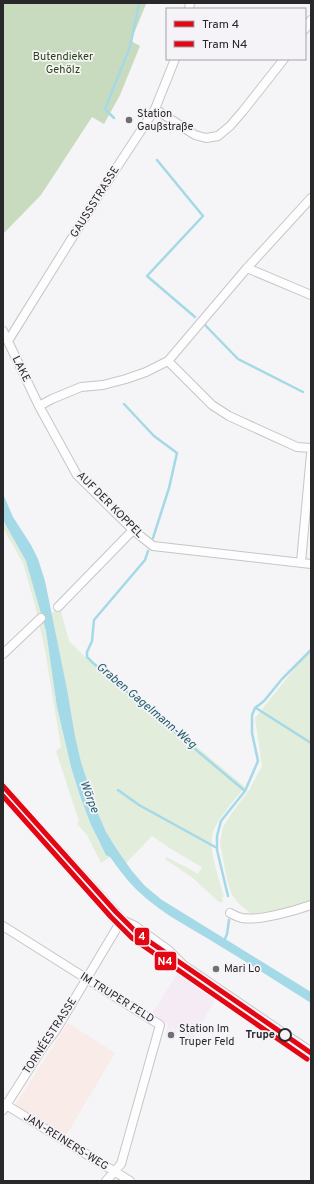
<svg xmlns="http://www.w3.org/2000/svg" width="314" height="1184" font-family="Overpass,sans-serif">
<style>
.commercial{fill:#f5ebf5}
.industrial{fill:#f9ebe7}
.green{fill:#e2eddc}
.forest{fill:#c9dbbf}
.water{fill:#a4d9e8}
.lines{fill:none;stroke-linecap:round;stroke-linejoin:round}
.stream{stroke:#a4d9e8;stroke-width:2.5}
.minor-casing{stroke:#c6c5c7;stroke-width:10}
.tertiary-casing{stroke:#c6c5c7;stroke-width:12}
.minor{stroke:#fefdfe;stroke-width:8}
.tertiary{stroke:#fefdfe;stroke-width:10}
.tram-1-casing{stroke:#f5f3f7;stroke-width:8}
.tram-2-casing{stroke:#f5f3f7;stroke-width:8}
.tram-1{stroke:#e30613;stroke-width:5}
.tram-2{stroke:#e30613;stroke-width:5}
.poi-dot{fill:#706f71;stroke:#f5f3f7;stroke-width:1.5}
.stop-dot{fill:#f5f3f7;stroke:#282729;stroke-width:2}
.labels{text-anchor:middle;dominant-baseline:central;stroke-width:3.5;stroke-linejoin:round;paint-order:stroke}
.park-label{font-size:11px;fill:#274610;stroke:#f5f3f7}
.poi-label{font-size:11px;fill:#282729;stroke:#f5f3f7;text-anchor:start}
.street-label{font-size:11px;fill:#282729;stroke:#f5f3f7}
.stop-label{font-size:11px;font-weight:bold;fill:#282729;stroke:#f5f3f7;text-anchor:end}
.water-label{font-size:12px;font-style:italic;fill:#23616f;stroke:#f5f3f7}
.line-badge{stroke:#f5f3f7;stroke-width:1.5}
.badge-label{font-size:11px;text-anchor:middle;font-weight:bold;fill:#fff}
</style>
<rect width="100%" height="100%" fill="#f5f4f6"/>
<path class="commercial" d="M179,971L215,1000L192,1041L178,1032L173,1041L165,1036L168,1024L152,1014Z"/>
<path class="industrial" d="M68,1023L115,1053L65,1137L16,1106V1104Z"/>
<path class="green" d="M3,520L26,561L39,604L46,631L57,707L64,738L71,767L80,796L91,825L99,842L110,857L101,863L87,835L77,824L79,821L56,751L61,747L45,650L35,605L23,563L3,528Z
M60,608L69,641L90,662L97,664L245,787C236,798 214,823 212,836C209,852 220,881 224,897H222L223,902H219L193,878L165,859L166,857L186,867L198,874L202,867L171,849L152,836L126,863L106,832L97,811L81,762L75,736L67,689L51,613Z
M311,648V902L279,910L251,914L238,903L232,895L227,880L220,843L223,827L231,814L249,790L262,766L255,718Z"/>
<path class="forest" d="M3,3H144L146,4L131,41L140,46L120,95L104,124L92,117L41,195L3,234Z"/>
<path class="water" d="M3,494L13,517L31,545L38,559L45,581L67,689L75,736L81,762L97,811L106,832L118,851L132,871L145,886L162,900L311,992V1003C279,983 247,962 215,943C189,927 161,913 139,892C128,882 119,869 110,857L106,855L91,825L80,796L71,767L57,707L46,631L26,561L3,520Z"/>
<g class="lines">
<path class="stream" d="M114,118L105,109L130,47L139,3
M157,160L203,216L147,276L195,317
M205,325L238,359L303,392
M124,404L154,436L177,453L169,488L153,538
M148,551L145,560L94,620L92,641L87,652V657L93,663L245,791
M256,708L311,743
M118,790L139,805L217,848
M228,896L217,850V836L221,821L245,791L258,761L252,733V715L255,708L264,701L282,679L311,650
M224,941L227,934L229,920"/>
<g class="minor-casing">
<path id="minor" d="M189,9L190,3
M305,29L311,20
M155,109L195,135L206,138L218,136L230,126L243,111L284,59
M247,268L311,198
M3,331L39,406L77,475L133,530L153,546L311,564
M8,341L100,193L155,109L175,59
M168,361L212,405L229,416L297,447L311,448
M39,406L52,399L81,387L103,385L126,379L146,372L168,361L247,268L311,295
M301,562L311,454
M58,607L133,530
M3,654L41,618
M230,913C234,915 237,917 242,918C259,921 294,911 311,905
M3,926L160,1025L121,1164L106,1181
M3,1103L130,1181
M3,1110L43,1047L56,1030L118,926L122,921"/>
</g>
<g class="tertiary-casing">
<path id="tertiary" d="M3,790L122,921L135,927L168,951L183,966L311,1053"/>
</g>
<use href="#minor" class="minor"/>
<use href="#tertiary" class="tertiary"/>
<g class="tram-1-casing">
<path id="tram-1" d="M3,786L116,912L137,933L311,1053"/>
</g>
<g class="tram-2-casing">
<path id="tram-2" d="M3,796L111,917L132,938L307,1059"/>
</g>
<use href="#tram-1" class="tram-1"/>
<use href="#tram-2" class="tram-2"/>
</g>
<g class="poi-dot">
<circle cx="129" cy="120" r="4"/>
<circle cx="216" cy="969" r="4"/>
<circle cx="171" cy="1035" r="4"/>
</g>
<circle class="stop-dot" cx="285" cy="1035" r="6"/>
<g class="labels">
<g class="park-label">
<text x="63" y="57">Butendieker<tspan x="63" dy="13">Gehölz</tspan></text>
</g>
<g class="poi-label">
<text x="137" y="114">Station<tspan x="137" dy="13">Gaußstraße</tspan></text>
<text x="224" y="969">Mari Lo</text>
<text x="179" y="1029">Station Im<tspan x="179" dy="13">Truper Feld</tspan></text>
</g>
<g class="street-label">
<text transform="translate(95 202) rotate(-58)">GAUSSSTRASSE</text>
<text transform="translate(21 369) rotate(64)">LAKE</text>
<text transform="translate(110 505) rotate(45)">AUF DER KOPPEL</text>
<text transform="translate(117 998) rotate(32)">IM TRUPER FELD</text>
<text transform="translate(50 1036) rotate(-57)">TORNÉESTRASSE</text>
<text transform="translate(66 1142) rotate(32)">JAN-REINERS-WEG</text>
</g>
<g class="stop-label">
<text x="275" y="1035">Trupe</text>
</g>
<g class="water-label">
<text transform="translate(146 706) rotate(40)">Graben Gagelmann-Weg</text>
<text transform="translate(89 797) rotate(69)">Wörpe</text>
</g>
</g>
<g class="line-badge">
<rect x="134" y="927" width="16" height="19" rx="4" fill="#e30613"/>
<rect x="154" y="951" width="23" height="20" rx="4" fill="#e30613"/>
</g>
<g class="badge-label">
<text x="142" y="940">4</text>
<text x="165" y="965">N4</text>
</g>
<rect width="314" height="1184" fill="none" stroke="#282729" stroke-width="8"/>
<rect x="166" y="8" width="140" height="52" fill="#f5f3f7" stroke="#a3a1a5"/>
<rect x="174" y="21" width="20" height="6" fill="#e30613" stroke="#a3a1a5"/>
<text x="202" y="28" font-size="12" fill="#282729">Tram 4</text>
<rect x="174" y="41" width="20" height="6" fill="#e30613" stroke="#a3a1a5"/>
<text x="202" y="48" font-size="12" fill="#282729">Tram N4</text>
</svg>
